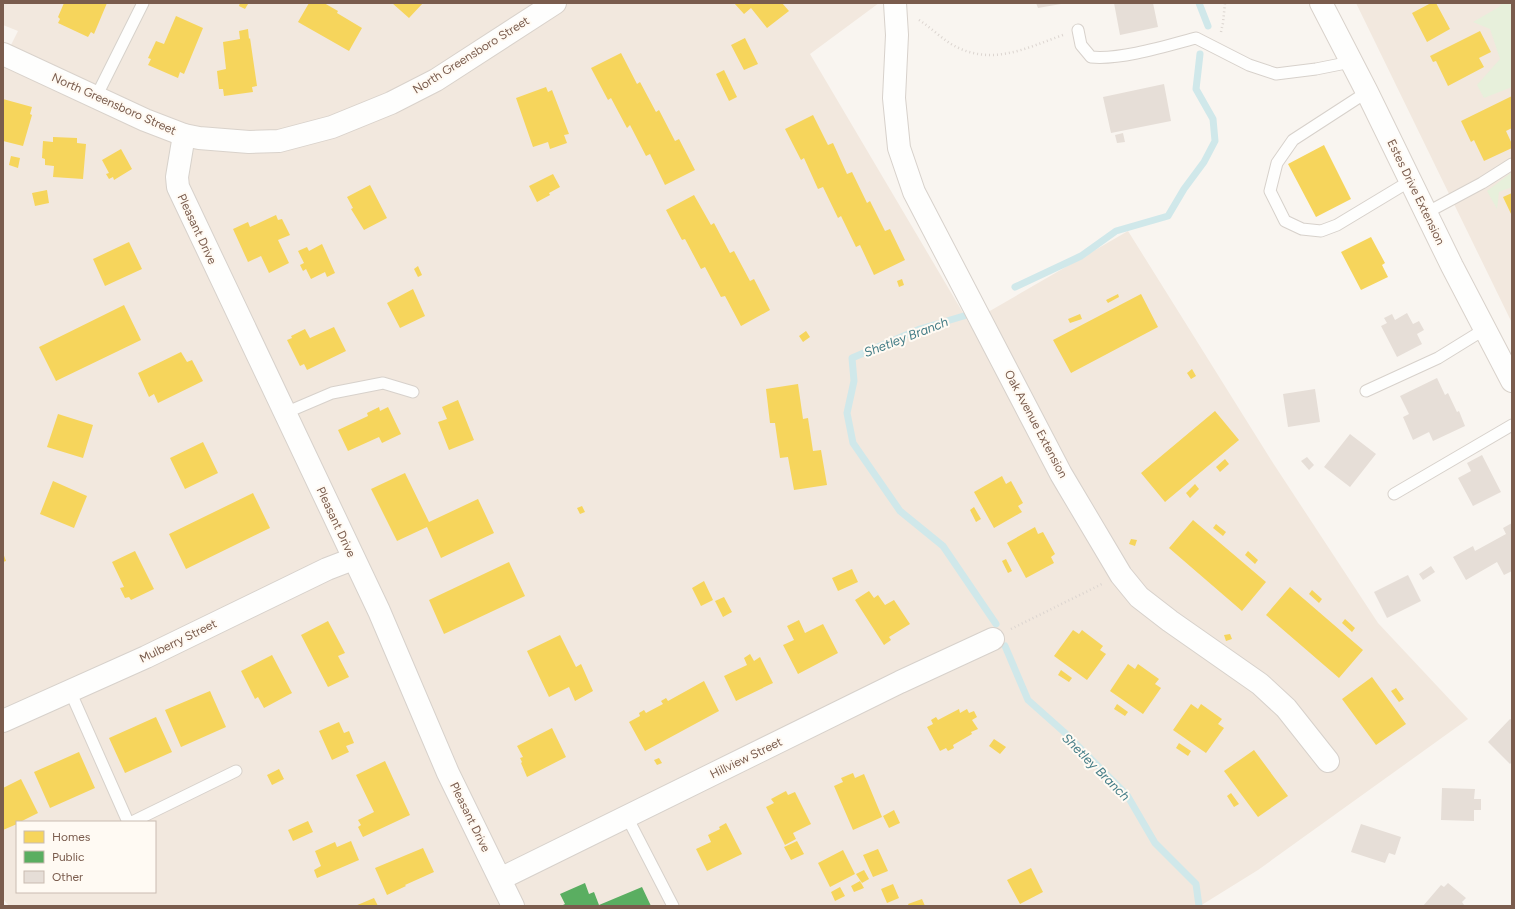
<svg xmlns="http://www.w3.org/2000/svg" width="1515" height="909" font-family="Figtree,sans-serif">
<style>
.residential{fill:#f2e8de;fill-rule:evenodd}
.green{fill:#e7f0db}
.homes{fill:#f6d55c}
.public{fill:#5aae61}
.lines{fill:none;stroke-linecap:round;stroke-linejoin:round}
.stream{stroke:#d0e8ea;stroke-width:7}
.building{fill:#e6ded7}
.service-casing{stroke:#d7d1cb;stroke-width:13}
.minor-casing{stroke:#d7d1cb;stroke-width:24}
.secondary-casing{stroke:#d9d2cb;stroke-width:24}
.path{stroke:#dcd5d0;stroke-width:2.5;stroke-dasharray:1 3;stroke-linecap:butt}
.service{stroke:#fefefd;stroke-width:11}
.minor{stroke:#fefefd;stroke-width:22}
.secondary{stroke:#fefefd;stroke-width:22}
.labels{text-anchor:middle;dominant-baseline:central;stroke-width:4;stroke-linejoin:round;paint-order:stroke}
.street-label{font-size:12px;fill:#7a5c4d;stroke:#fffaf3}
.water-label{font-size:13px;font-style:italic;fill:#437c86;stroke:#fffaf3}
</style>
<rect width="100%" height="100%" fill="#f9f5f0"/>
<path class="residential" d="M3,3H879L810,54L969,323L1128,231L1273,463L1378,623L1468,719L1258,870L1200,906H9L3,899V61L18,31L3,25ZM17,822H155V892H17Z
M1356,3H1512V323Z"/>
<path class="green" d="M1502,3H1512V87L1484,98L1477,85L1500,59L1490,29L1473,22L1499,7Z
M1512,172V187L1499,192L1497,209L1487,191Z"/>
<path class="homes" d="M64,3L74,4V3H107L94,34L91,32L88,37L58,23L60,19L58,17Z
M240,3L248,4L245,9L239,6Z
M309,3H324L338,11L337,13L362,28L349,51L298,22Z
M392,3H423L409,18Z
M734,3H782L789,11L767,28L751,8L744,14Z
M1431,3H1436L1450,29L1427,42L1412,13Z
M176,16L203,28L184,74L180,72L178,78L148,65L151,59L148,58L156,41L164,44Z
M248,29L249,39L250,38L257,86L252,87L253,92L224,96L223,89H219L217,71L226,69L223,42L240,39L239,31Z
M1480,31L1491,52L1479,58L1484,67L1448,86L1436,61L1433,62L1430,56Z
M745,38L758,64L744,70L731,45Z
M621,53L637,84L640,82L656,112L659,110L675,141L679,139L695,170L665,185L650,154L646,156L630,125L627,128L611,98L608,100L591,68Z
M724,70L737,97L729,101L716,74Z
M546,87L548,92L552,90L569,134L564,135L567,143L550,149L548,142L533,147L516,98Z
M1512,96V128L1506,131L1512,144V148L1484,161L1474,140L1471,142L1461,121Z
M3,99L32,107L30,114L32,115L23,146L3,141Z
M813,115L828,145L833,143L847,174L852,172L867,203L870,201L885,231L890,229L905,260L874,275L860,245L856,247L841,216L838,218L823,187L818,189L804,158L801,160L785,129Z
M53,137L77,138V143L86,144L83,179L53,177L54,166L45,165V159L42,158L43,141L53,142Z
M1324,145L1351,199L1316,217L1288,164Z
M121,149L132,169L114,180L113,177L109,179L106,174L109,173L102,160Z
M11,156L20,158L18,168L9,165Z
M553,174L560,187L549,193L550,195L537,202L529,186Z
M370,185L387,218L364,230L351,209L353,208L347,197Z
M47,190L49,203L35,206L32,193Z
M1512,193V216L1503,197Z
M694,195L711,225L714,223L730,253L734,251L750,281L754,279L770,310L741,326L725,296L721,297L705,267L701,269L685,239L682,240L666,210Z
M276,215L278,220L282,219L290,235L278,240L289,263L269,273L261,256L248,262L233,229L248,222L250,227Z
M1371,237L1385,263L1382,265L1388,277L1361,290L1341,252Z
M129,242L142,269L105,286L93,259Z
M322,244L335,273L327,277L325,272L311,279L306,269L303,271L300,265L304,263L298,251L307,247L309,251Z
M418,266L422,275L418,277L414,269Z
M902,279L904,285L899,287L897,281Z
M413,289L425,316L400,328L387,303Z
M1118,294L1119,297L1108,303L1106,300Z
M1141,294L1158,327L1071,373L1053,340Z
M124,305L141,340L56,381L39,347Z
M1080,314L1082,319L1070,323L1068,319Z
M334,327L346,351L307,370L304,364L300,366L287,340L292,338L291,336L305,329L310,338Z
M806,331L810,337L803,342L799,336Z
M181,352L187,362L192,360L203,381L158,403L154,394L149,397L138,373Z
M1192,369L1196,376L1191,379L1187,373Z
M798,384L803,419L808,418L813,451L821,450L827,485L794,490L788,457L780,458L775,423H770L766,389Z
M458,400L474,440L449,450L438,422L447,419L442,407Z
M379,407L380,411L388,407L401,434L382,443L379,437L348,451L338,430L368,416L367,413Z
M1215,411L1239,440L1165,502L1141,473Z
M58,414L93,425L83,458L47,447Z
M203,442L218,473L185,489L170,458Z
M1225,459L1229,464L1220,472L1216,467Z
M405,473L429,522L478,499L494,533L441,558L427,527L397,541L371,489Z
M1002,476L1006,484L1011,481L1023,503L1018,506L1022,512L994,528L974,492Z
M53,481L87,496L74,528L40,514Z
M1195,484L1199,489L1190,498L1186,493Z
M253,493L270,528L186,569L169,534Z
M582,506L585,512L580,514L577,508Z
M974,507L981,519L976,522L970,510Z
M1193,520L1266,582L1242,611L1169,548Z
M1216,524L1226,532L1223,536L1213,528Z
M1035,527L1038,534L1043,532L1055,554L1051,557L1054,563L1026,578L1007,543Z
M1131,539L1137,540L1135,546L1129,544Z
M135,551L154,589L131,600L129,597L125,598L120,588L124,587L112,562Z
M1248,551L1258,560L1255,564L1245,555Z
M3,553L6,561L3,562Z
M1006,559L1012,571L1008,573L1002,561Z
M509,562L525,596L444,634L429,600Z
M852,569L858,582L838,591L832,578Z
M704,581L713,600L701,606L692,588Z
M1290,587L1363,650L1339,678L1266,615Z
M1312,590L1322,599L1319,603L1309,594Z
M869,591L874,598L878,595L885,605L894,600L910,624L889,637L891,640L884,645L855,600Z
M724,597L732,612L723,617L715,601Z
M1345,619L1355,628L1352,632L1342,623Z
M799,620L805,633L823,624L838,653L798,674L783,645L794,640L787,626Z
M328,621L345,653L338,656L349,677L328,687L301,635Z
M1073,630L1079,634L1082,630L1103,646L1100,650L1106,654L1087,680L1054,656Z
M1230,634L1232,639L1226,641L1224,635Z
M560,635L576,667L581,664L593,691L575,701L569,687L549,697L527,651Z
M750,654L754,661L760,657L773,683L736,701L724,676L747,665L744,658Z
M272,655L292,693L264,708L258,697L255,699L241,671Z
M1128,664L1135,669L1138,664L1159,679L1155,684L1161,688L1143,714L1110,691Z
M1061,670L1072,678L1069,682L1058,675Z
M1372,677L1406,724L1376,745L1342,699Z
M704,681L719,711L645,751L629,722L640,716L639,713L644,710L646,713L663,704L661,701L666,698L668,701Z
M1396,688L1404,699L1399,702L1391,691Z
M210,691L226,727L181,747L165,710Z
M1117,704L1128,712L1125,716L1114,709Z
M1191,704L1198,709L1201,704L1222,719L1218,724L1224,728L1206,753L1173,730Z
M959,709L960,713L967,709L969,713L974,711L977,717L972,720L978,729L971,732L972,734L953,745L954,748L948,751L946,748L940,751L927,727L933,724L931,720L936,717L938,720Z
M156,717L172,752L125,773L109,738Z
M339,722L344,733L349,731L354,743L346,746L349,752L332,760L319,731Z
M552,728L566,757L527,777L521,763L522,762L520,758L523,757L517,746Z
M994,739L1006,747L1000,754L989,746Z
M1179,743L1191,751L1188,756L1176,748Z
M1254,750L1288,796L1258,817L1224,771Z
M79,752L95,788L50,808L34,772Z
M659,758L662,763L657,765L654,760Z
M385,761L410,815L363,837L358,827L361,825L358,820L374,812L356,775Z
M279,769L284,779L272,785L267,775Z
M853,773L855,778L864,774L882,817L853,830L834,786L843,782L841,778Z
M21,779L38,813L20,822H17V824L3,830V788Z
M786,791L788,795L795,792L811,824L793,833L796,839L785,845L766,807L774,803L771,799Z
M1231,793L1239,804L1234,807L1227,796Z
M894,810L900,823L889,828L883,816Z
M308,821L313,832L293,841L288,830Z
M726,823L742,854L707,871L696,849L711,842L708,835L720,829L719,827Z
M351,841L359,860L317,878L314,870L321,866L315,851L335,842L337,847Z
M797,841L804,854L791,860L784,847Z
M423,848L434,872L405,885L406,886L387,895L375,868Z
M878,849L888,871L873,877L863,855Z
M843,850L855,874L830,887L818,863Z
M1031,868L1043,892L1020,904L1007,880Z
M864,870L869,879L862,883L856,874Z
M860,881L864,888L854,892L851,886Z
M893,884L899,898L887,903L881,889Z
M840,887L845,896L835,901L831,892Z
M374,898L378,906H355Z
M922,899L925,906H909L908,904Z"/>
<path class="public" d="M585,883L589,894L594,892L599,905L642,887L651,906H561L565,904L560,894Z"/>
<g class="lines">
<path class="stream" d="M1199,3L1208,26
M1015,287L1081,256L1116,231L1168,216L1184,189L1204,162L1215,141L1213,119L1196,89L1200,54
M967,315L920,329L852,358L854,381L847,413L853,443L900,511L943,546L996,624
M1005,646L1028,700L1064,732L1127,795L1155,843L1196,884L1199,906"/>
</g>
<path class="building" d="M1036,3H1061V4L1038,8Z
M1114,3H1153L1158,27L1120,35Z
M1164,84L1171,121L1111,133L1103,97Z
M1123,133L1125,142L1117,143L1115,135Z
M1407,313L1413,324L1419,321L1424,330L1417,334L1422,344L1397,357L1381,326L1387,323L1384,318L1392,314L1395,320Z
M1437,378L1445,395L1448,393L1457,412L1459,411L1465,426L1433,441L1429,432L1413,440L1403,417L1409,414L1400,396Z
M1315,389L1320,422L1288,427L1283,394Z
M1350,434L1376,454L1350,487L1324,467Z
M1482,455L1501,492L1473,506L1458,478L1471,471L1467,463Z
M1307,457L1314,465L1309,470L1301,461Z
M1512,523V571L1504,575L1497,562L1466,580L1453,557L1473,546L1475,551L1506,534L1503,528Z
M1431,566L1435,572L1423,580L1419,574Z
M1408,575L1421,601L1387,618L1374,592Z
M1510,719L1512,720V762L1510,764L1488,742Z
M1442,788L1475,789L1474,799H1481V810H1474V821L1441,820Z
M1361,824L1401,837L1395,855L1389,853L1385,863L1351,852Z
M1448,883L1466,898L1462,902L1464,905L1463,906H1423L1441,885L1444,887Z"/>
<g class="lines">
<g class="service-casing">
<path id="service" d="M1078,30L1081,45L1091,57C1121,60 1166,46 1196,38L1249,65L1276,74L1316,69L1351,62
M1367,92L1293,140L1277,163L1270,191L1285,221L1302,229L1321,231L1337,225L1410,181
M96,97L143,3
M1426,213L1482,183L1512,164
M1366,391L1438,358L1485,329
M285,413L332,393L383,383L413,392
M1394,494L1512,425
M70,691L128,822
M627,817L673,906
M132,822L236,771"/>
</g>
<g class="minor-casing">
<path id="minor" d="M895,3L897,35L894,98L899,148L914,192L1061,474L1121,575L1139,597L1170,621L1260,684L1286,708L1328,761
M184,135L177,177L178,187L379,611L448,773L513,906
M3,721L146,657L327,569L353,559
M500,879L900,682L993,639"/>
</g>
<g class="secondary-casing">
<path id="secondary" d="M1321,3L1367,92L1452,266L1512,381
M3,54L145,120L184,135L199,138L249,142L279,141L332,127L391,103L436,80L555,3"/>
</g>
<path class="path" d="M919,20C930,27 940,37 951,44C990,67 1024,49 1063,35
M1221,32L1223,23L1225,3
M1011,629L1102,584"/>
<use href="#service" class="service"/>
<use href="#minor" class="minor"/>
<use href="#secondary" class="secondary"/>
</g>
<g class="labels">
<g class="street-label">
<text transform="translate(471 55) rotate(-32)">North Greensboro Street</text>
<text transform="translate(114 104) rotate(24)">North Greensboro Street</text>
<text transform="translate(1416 192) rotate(64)">Estes Drive Extension</text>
<text transform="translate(197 229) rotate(65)">Pleasant Drive</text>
<text transform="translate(1036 424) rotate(62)">Oak Avenue Extension</text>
<text transform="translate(336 522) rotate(65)">Pleasant Drive</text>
<text transform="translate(178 641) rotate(-26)">Mulberry Street</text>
<text transform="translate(746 758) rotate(-26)">Hillview Street</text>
<text transform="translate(470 817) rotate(64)">Pleasant Drive</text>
</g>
<g class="water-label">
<text transform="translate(906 337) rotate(-21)">Shetley Branch</text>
<text transform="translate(1096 767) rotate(45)">Shetley Branch</text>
</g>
</g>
<rect width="1515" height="909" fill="none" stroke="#7a5c4d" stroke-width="8"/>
<rect x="16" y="821" width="140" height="72" fill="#fffaf3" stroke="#cabbb1"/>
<rect x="24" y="831" width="20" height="12" fill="#f6d55c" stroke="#cabbb1"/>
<text x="52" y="841" font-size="12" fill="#7a5c4d">Homes</text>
<rect x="24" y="851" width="20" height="12" fill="#5aae61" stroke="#cabbb1"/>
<text x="52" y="861" font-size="12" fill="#7a5c4d">Public</text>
<rect x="24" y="871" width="20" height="12" fill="#e6ded7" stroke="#cabbb1"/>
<text x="52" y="881" font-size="12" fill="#7a5c4d">Other</text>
</svg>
